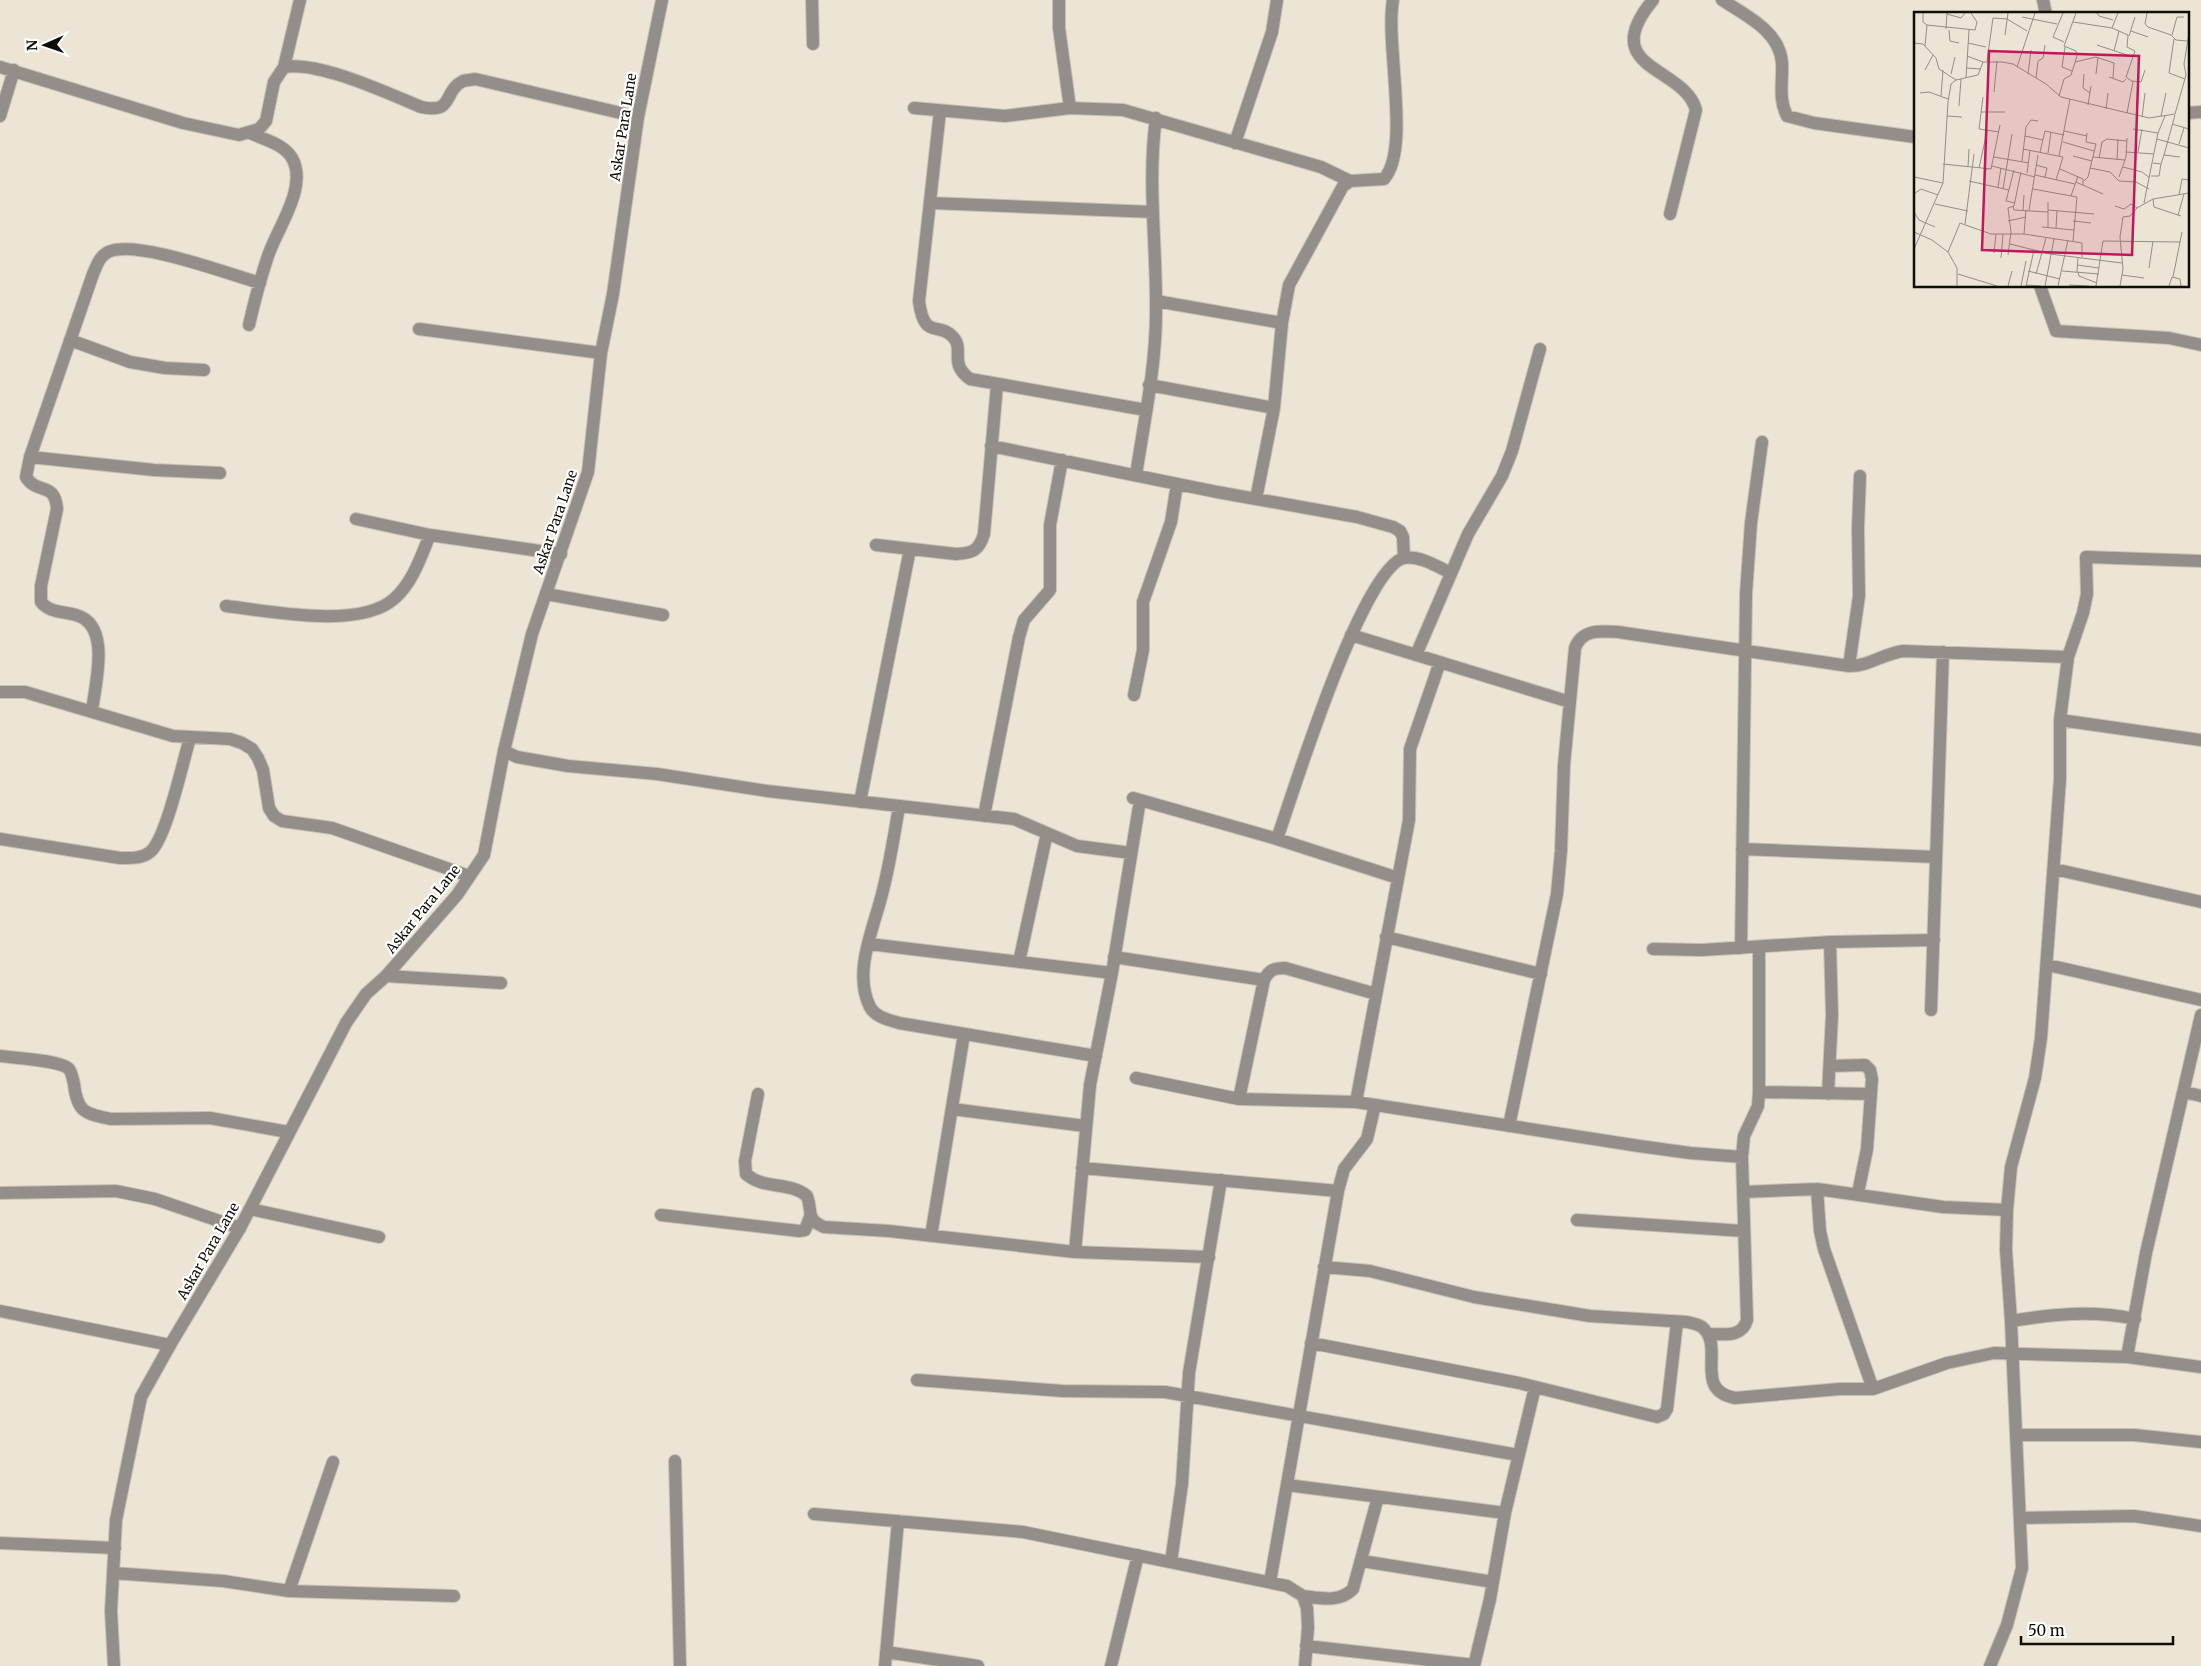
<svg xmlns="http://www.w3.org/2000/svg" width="2201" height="1666" font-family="Merriweather,serif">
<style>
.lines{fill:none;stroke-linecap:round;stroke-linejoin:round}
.minor-casing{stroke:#c9c2b4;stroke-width:14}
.tertiary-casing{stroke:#c9c2b4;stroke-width:14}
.minor{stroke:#948e8a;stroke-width:12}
.tertiary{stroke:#948e8a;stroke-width:12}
.labels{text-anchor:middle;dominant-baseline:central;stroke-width:4.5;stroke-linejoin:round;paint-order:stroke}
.street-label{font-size:14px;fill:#0f0d08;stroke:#fff}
.inset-road{fill:none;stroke:#948e83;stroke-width:1}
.view{fill:#c2185b;fill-opacity:0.15;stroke:#c2185b;stroke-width:2.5}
.inset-edge{fill:none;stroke:#0f0d08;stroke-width:2.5}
</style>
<rect width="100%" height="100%" fill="#ece4d5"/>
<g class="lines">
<g class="minor-casing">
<path id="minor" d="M812,0L813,44
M1059,0V28L1070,108
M1653,0C1595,70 1685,66 1696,110L1670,214
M1722,0C1745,15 1780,31 1782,63C1783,82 1778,98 1787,116L1814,123L1915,137
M2043,0L2046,14
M0,67L183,123L239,135L259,129L266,121L274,82L284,67C319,61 387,93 421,107C455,114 442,92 463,81C466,80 472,80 475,79L638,117
M284,67L300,0
M914,108L1005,116L1070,108L1123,110L1321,167L1350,181
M940,111L919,301C924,341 939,321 953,337C965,350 948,363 970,379L1146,410
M2187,113L2201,112
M0,116L14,70
M1235,143L1272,32L1277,0
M931,203L1153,212
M2040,286L2056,331L2169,338L2201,345
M1156,301L1282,323
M249,325C254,303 260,280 267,259C275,231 309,188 292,158C284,144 263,139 250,133
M419,329L601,353
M70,340L130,362L165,368L204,370
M1149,385L1274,408
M991,446L1217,492L1357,517L1393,527L1400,531L1403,537L1404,558
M30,457L154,470L220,473
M1136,475C1144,422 1156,366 1156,313C1157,248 1147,182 1156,118
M1256,499L1274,408L1282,323L1289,285L1343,186L1350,181L1384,179C1411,149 1385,44 1393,0
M356,519L430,535L561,554
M876,545L956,554C974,553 979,550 984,534L997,385
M546,594L663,615
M226,606C269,611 361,630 395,598C413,582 421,556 430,535
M1351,635L1570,702
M1416,655L1468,534L1502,476L1512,451L1540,349
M1849,666L1859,596L1858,528L1860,476
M0,692H25L173,736L230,739L242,743L252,749L258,758L263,770L269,808L274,816L282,821L332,828L469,876
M1134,695L1143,650V602L1171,522L1177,484
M92,711C95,684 112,625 76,615C62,611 50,613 41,602V586L57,509C55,481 37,495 26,477L30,457L93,274C97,265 99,257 108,252C136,239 228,274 260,283
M2060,720L2201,740
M504,751L517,757L568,766L657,774L767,791L1014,819L1077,846L1131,853
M1133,798L1277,839L1398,878
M860,802L910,549
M899,807C894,835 890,863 883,890C875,926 852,971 870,1007C875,1017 889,1020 899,1023L1096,1056
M984,816L1019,637L1024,620L1050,590V525L1062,460
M0,839L120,858C130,858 142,859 150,852C166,840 183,761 190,738
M1277,839C1293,793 1362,568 1404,558C1419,555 1438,567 1451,573
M1742,849L1936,857
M2054,869L2201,902
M1386,937L1541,974
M869,944L1112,973
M1741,948L1746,594L1751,523L1762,442
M1653,949L1702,950L1830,942L1934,940
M1114,957L1264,980
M1019,962L1047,833
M2048,965L2201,1000
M386,976L501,983
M1931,1010L1943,652
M0,1056C14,1058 60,1060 69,1069C72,1073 73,1080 74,1084C77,1112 85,1114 111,1119L210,1118L288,1132
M1830,1066L1865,1065L1870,1070L1872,1079L1867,1149L1858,1193
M1136,1078L1239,1099L1356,1102L1639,1146L1690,1153L1742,1157
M1759,1092L1871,1094
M2184,1092L2201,1096
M758,1094L745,1161L746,1174C764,1190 789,1181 807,1196C813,1212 805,1219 824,1227L889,1231L1075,1252L1209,1257
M1828,1094L1832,1015L1830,942
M1239,1099L1264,980C1269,970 1274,968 1285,968L1376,994
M1356,1102L1409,820L1410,749L1440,662
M952,1109L1085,1126
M1509,1126L1557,894L1561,851L1564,765L1575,648C1582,629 1600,631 1618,632L1849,666C1870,666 1882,654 1903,651L2068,657
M1082,1168L1338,1191
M1817,1189L1820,1231L1824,1249L1873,1389
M1743,1192L1817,1189L1943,1207L2007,1210
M0,1193L116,1191L155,1199L240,1228
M250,1209L379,1237
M661,1215L799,1231L805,1230L810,1217
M1577,1220L1744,1231
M931,1236L964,1034
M1075,1252L1090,1085L1112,973L1140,800
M1324,1267L1370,1271L1474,1297L1590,1316L1687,1322C1691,1323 1698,1324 1702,1327C1726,1347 1692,1390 1735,1398L1840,1389H1873L1947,1363L1994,1353L2127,1357L2201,1367
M2011,1321C2054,1314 2092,1310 2135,1319
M1708,1334C1724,1334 1742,1338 1747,1320L1742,1157L1744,1136L1758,1106L1759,1092V947
M1311,1343L1519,1383L1657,1417L1664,1414L1667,1409L1677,1322
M2127,1357L2146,1253L2201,1015
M917,1380L1063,1391L1165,1392L1518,1455
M2016,1435H2134L2201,1442
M675,1461L680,1666
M1287,1485L1505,1513
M814,1514L1023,1532L1287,1586L1303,1596L1307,1608L1308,1627L1305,1666
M2020,1518L2134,1516L2201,1526
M0,1543L115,1548
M1362,1561L1493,1582
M1171,1562L1182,1484L1189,1373L1221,1180
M113,1573L223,1581L289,1591L454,1596
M1270,1582L1338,1191L1344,1169L1367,1139L1375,1105
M289,1591L333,1462
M1303,1596C1321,1598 1339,1603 1353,1589L1378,1497
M1306,1646L1474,1665
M886,1652L978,1666
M114,1666L111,1611L116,1520L141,1397L170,1345
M885,1666L898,1521
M1111,1666L1138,1555
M1474,1666L1490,1599L1505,1513L1535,1387
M1990,1666L2007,1625L2022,1568L2011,1321L2006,1250L2007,1210L2011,1167L2035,1078L2041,1038L2060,779V720L2068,657L2083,613L2087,594L2086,557L2201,561"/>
</g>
<g class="tertiary-casing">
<path id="tertiary" d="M0,1311L170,1345L240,1228L346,1023L366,994L386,976L457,895L484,855L504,751L532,634L588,472L601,353L613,294L638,117L662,0"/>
</g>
<use href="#minor" class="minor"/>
<use href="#tertiary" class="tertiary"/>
</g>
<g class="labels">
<g class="street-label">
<text transform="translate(623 127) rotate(-81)">Askar Para Lane</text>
<text transform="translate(555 522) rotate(-71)">Askar Para Lane</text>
<text transform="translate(423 909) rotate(-51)">Askar Para Lane</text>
<text transform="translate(208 1251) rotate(-60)">Askar Para Lane</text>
</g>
</g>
<g transform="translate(1914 12)">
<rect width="275" height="275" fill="#ece4d5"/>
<path class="inset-road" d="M9,1V10L13,13L61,18L63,10L57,1M149,1L139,25L150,30M183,1L185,4L199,8M204,1L198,16L214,23L213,35L221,39L212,65L219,70L213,101M233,1L231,12L234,15L257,23L262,28L273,29M33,2L47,6L51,1M108,5L143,12M159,10L198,16M32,17L33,1M35,18L36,29L45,31M217,19L234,25M91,23L94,1M258,23L263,5H270M215,24L221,5M260,27L255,61L271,67M0,31L9,32L22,46L25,57L42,68L64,63L69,50H88L99,52L132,72L147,85L235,106L261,102L272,63L270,52L275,21M54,31L72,35M183,33L219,45M11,34L13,13M151,35L148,55L158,59M200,39L205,19M53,44L69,50M73,49L79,6L93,7L113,19M161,50L182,45L200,51L199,66M103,55L121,1M52,56L67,57M11,58L19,43M37,62L41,45M114,62L117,38M170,62L169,76L176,81M182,62L184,45M195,65L209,70L212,67M52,66L55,18M122,66L124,49L129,46L131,33M218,69L227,70L231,58M80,80L83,49M6,81L15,80L34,87M27,84L29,58M145,84L150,67L157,63L163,44L162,39L150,34L162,1M69,85L65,117L85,120M174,93L177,74M45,94L47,67M192,97L194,81M67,100H91M33,104L48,105M247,104L252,81M228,105L231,81M258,112L275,117M219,117L244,121M150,119L173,124M173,121L172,130L182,132M111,124L129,128M243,127L275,136M149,130L180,139M265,132L270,116M109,137L149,145M126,140L131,119L150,123M212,140L240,142M224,140L228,117M134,141L137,120M250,143L261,103M145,144L156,87M159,144L178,149M80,145L115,151M179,145L211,148M185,146L188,130L193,127L212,129M203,148L204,127M108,149L112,115L117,108L124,109M239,151L247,152L250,143L266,145M29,152L77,157L86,113M122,153L133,156L131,165M78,154L121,165M54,155L55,137M209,155L228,160L236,166M65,156L73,119M176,156L196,160L205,169L222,170L235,177M146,157L169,167V173M100,158L92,189L101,191M113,161L116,138M121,163L161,172M237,164H245L247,152M0,165L29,171M205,165L212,145L213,126M142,168L149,145M55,169L95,178M170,169L174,165L182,132M162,170L189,182M70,172L72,157M84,175L87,156M89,177L98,122M119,177L163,185L159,229M0,182L7,177L24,183M265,183L268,167L275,168M157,184L164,164M239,187L240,195L267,204M230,191L244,121L251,104M21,192L54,199M99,194L100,198L134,200M201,194L210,197L217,192L223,196M109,198L110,183M115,198L124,143M134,198L180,202M0,200L5,208L21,215M264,203L270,182M94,209L112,205M159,209L177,211M51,212L60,142M128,215L160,218M134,216V190M142,216L143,199M0,220L18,228L34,240L43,256V274M110,222L112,198M96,232L136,242L208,251M0,237L29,171L34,90L37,72L42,68M34,240L46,211L77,222H110L168,231V245M80,241L82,222M94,243L97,220L94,196L100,194L107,160M87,246L89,222M163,253L185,256M235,256L239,229M114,259L146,267M148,259L185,262M163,260L164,245M164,260L165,264L183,271M44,262L83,274M122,262L132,226M208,263L230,266M259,265L268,220M112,273L127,274M155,273L175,274M94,274L98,259M107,274L112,249M112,274L120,238M131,274L140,227M144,274L154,228M182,274L189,229L266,230M206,274L209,257L206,225L209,205L216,204L223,196L239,187L275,181M255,274L258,265L266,267L267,274"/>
<path class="view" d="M75,39L225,44L218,243L68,238Z"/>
<rect width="275" height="275" class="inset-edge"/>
</g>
<g transform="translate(45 45) rotate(268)" stroke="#ffffff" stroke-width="4" paint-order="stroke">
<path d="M0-4L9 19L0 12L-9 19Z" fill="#0f0d08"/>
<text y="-8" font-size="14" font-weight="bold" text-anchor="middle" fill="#0f0d08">N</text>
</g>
<path d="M2021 1636v8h152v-8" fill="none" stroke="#0f0d08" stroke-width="2.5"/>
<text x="2028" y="1636" font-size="15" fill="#0f0d08" stroke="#ffffff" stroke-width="4" paint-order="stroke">50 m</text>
</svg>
